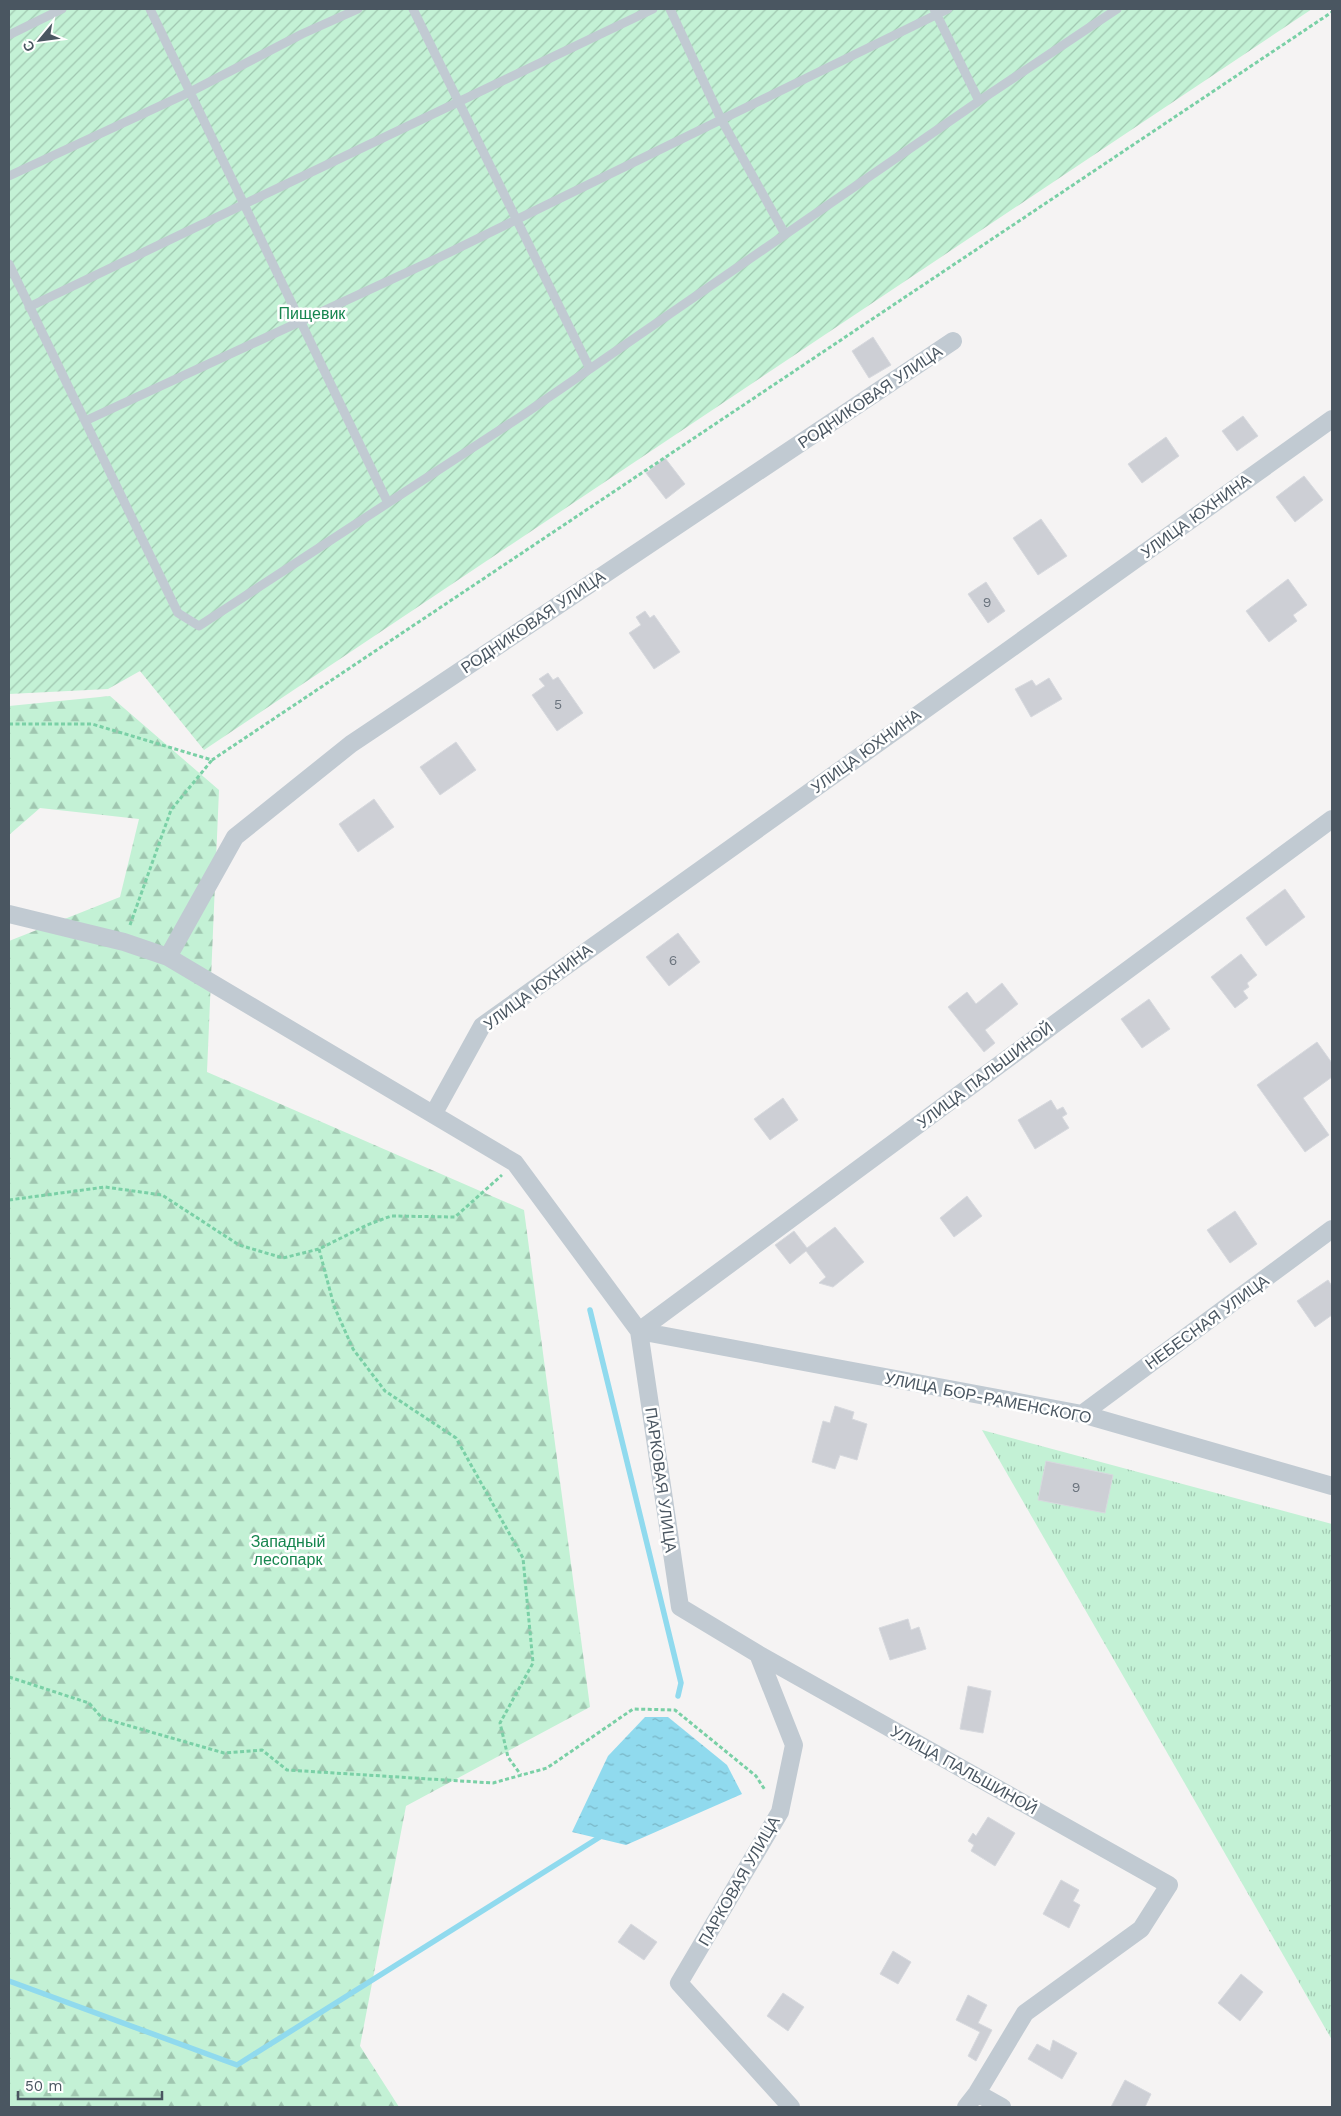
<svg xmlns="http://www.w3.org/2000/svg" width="1341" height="2116" font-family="'Work Sans',sans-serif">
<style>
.grass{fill:url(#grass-tufts)}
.forest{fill:url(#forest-firs)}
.garden{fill:url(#garden-furrows)}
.water{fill:url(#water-ripples)}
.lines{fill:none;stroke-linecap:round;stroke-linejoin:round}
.stream{stroke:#90daee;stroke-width:5.5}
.building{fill:#cdcfd5;stroke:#d7d9de}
.path{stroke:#7ad0a6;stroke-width:3;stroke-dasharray:4 2.5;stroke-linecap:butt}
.service{stroke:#c1cad2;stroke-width:9}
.minor{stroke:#c1cad2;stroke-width:18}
.labels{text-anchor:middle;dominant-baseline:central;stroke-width:5;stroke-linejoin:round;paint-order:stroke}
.number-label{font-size:14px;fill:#6b747e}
.park-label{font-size:16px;fill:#17864f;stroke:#fff}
.street-label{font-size:16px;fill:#4a5661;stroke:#fff}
</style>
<defs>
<pattern id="grass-tufts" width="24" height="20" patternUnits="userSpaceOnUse" patternTransform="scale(1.25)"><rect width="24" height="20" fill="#c3f1d5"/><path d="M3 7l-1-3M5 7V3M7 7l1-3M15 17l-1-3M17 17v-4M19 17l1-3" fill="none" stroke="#a0c6b0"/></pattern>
<pattern id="forest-firs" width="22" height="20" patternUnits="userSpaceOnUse" patternTransform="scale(1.25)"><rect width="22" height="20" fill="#c3f1d5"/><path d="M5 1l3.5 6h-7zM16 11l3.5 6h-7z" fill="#a0c6b0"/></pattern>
<pattern id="garden-furrows" width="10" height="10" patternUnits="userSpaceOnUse" patternTransform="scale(1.25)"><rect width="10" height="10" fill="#c3f1d5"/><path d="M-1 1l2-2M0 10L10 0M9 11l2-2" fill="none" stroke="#a0c6b0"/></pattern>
<pattern id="water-ripples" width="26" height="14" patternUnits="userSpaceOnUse" patternTransform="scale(1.25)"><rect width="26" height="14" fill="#90daee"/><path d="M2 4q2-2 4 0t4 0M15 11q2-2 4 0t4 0" fill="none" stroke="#78b4c4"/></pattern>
</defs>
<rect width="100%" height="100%" fill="#f5f3f3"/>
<path class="grass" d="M982,1430L1332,1524V2040Z"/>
<path class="forest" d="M110,696L219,790L207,1072L524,1210L590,1707L406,1806L360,2046L399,2107H9V941L120,897L139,819L40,808L9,835V706Z"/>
<path class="garden" d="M9,9H1312L204,750L140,671L108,689L9,694Z"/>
<path class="water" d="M645,1717H668L727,1765L742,1794L626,1845L572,1832L608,1756Z"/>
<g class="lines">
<path class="stream" d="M590,1310L681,1683L678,1696
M9,1981L237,2065L603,1835"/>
</g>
<path class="building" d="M873,337L891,365L869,378L852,351Z
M1243,416L1258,436L1237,451L1222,431Z
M1166,437L1179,456L1142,483L1128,464Z
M665,458L685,484L666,499L646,473Z
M1304,476L1323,500L1295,522L1276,497Z
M1041,519L1067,556L1038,575L1013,538Z
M1288,579L1307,605L1293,615L1297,621L1269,642L1246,611Z
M986,582L1005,611L988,623L968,594Z
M645,611L650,618L654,615L680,652L654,669L629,633L641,625L636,617Z
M548,673L553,680L558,677L583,713L557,731L532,695L545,686L539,679Z
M1049,678L1062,699L1031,717L1015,689L1032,680L1036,686Z
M456,742L476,770L440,795L420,767Z
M374,799L394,827L358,852L339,824Z
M1285,889L1305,917L1266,946L1246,918Z
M678,933L700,962L669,986L646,957Z
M1241,954L1257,975L1247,983L1249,987L1243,991L1248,998L1235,1008L1211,977Z
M1002,983L1018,1004L985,1030L995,1043L984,1052L948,1007L967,992L976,1004Z
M1149,999L1170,1029L1142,1048L1121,1019Z
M1317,1042L1332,1063V1077L1303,1098L1329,1135L1305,1152L1257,1085Z
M783,1098L798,1120L770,1140L754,1119Z
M1051,1100L1057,1110L1063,1107L1067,1114L1062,1117L1069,1128L1035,1149L1018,1120Z
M967,1196L982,1216L954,1237L940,1218Z
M1235,1211L1257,1244L1230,1263L1207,1230Z
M835,1227L864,1262L833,1287L819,1283L826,1277L806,1251L790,1264L775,1245L794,1231L807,1248Z
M1328,1280L1332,1286V1315L1315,1327L1297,1301Z
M835,1406L854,1412L852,1419L867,1424L857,1460L840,1455L835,1469L812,1462L823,1421L830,1423Z
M1046,1461L1113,1475L1105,1513L1038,1500Z
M908,1619L911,1630L919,1627L926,1649L890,1660L879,1628Z
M968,1686L991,1691L983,1733L960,1729Z
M988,1817L1015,1833L995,1866L971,1851L974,1845L968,1841L973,1833L976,1836Z
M1061,1880L1079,1890L1073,1901L1080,1905L1069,1928L1043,1914Z
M631,1924L657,1942L644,1960L618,1942Z
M893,1951L911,1962L898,1984L880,1974Z
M1241,1974L1263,1992L1240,2021L1218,2003Z
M783,1993L804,2007L788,2031L767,2016Z
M968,1995L987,2005L978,2023L992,2030L976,2061L968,2056L980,2032L956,2020Z
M1053,2040L1077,2053L1062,2079L1028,2059L1037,2044L1050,2051Z
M1125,2080L1151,2094L1145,2107H1111Z"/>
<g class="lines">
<path class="path" d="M9,724H92L212,760L1332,12
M130,925L171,810L212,760
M9,1200L105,1187L162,1195L239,1245L283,1258L319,1249L367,1225L391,1216L455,1217L502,1175
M319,1249L334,1306L353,1349L385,1391L456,1438L523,1558L533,1663L500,1723L508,1757L521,1775
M9,1677L89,1703L102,1718L224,1753L262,1750L287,1770L493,1783L547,1768L633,1709L675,1710L756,1776L765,1790"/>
<path class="service" d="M150,9L388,503
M413,9L590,369
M670,9L721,119L785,234
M934,9L979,101L1117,9
M9,35L62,9
M9,176L190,92L302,34L358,9
M9,264L178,613L199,626L523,415L979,101
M29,307L653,9
M85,421L438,258L948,9"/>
<path class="minor" d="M9,914L124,942L168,957L515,1163L639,1331L680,1607L758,1654L794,1745L780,1812L679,1983L791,2107
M168,957L235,837L351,744L953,341
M434,1113L482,1026L1332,419
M639,1331L1332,819
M639,1331L1082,1414L1332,1486
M1082,1414L1332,1229
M758,1654L1169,1885L1141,1929L1025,2013L977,2093L966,2107
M977,2093L1002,2107"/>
</g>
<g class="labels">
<g class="number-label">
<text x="987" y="602">9</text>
<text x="558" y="704">5</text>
<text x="673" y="960">6</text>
<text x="1076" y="1487">9</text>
</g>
<g class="park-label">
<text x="312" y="313">Пищевик</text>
<text x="288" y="1541">Западный<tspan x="288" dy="18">лесопарк</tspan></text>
</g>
<g class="street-label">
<text transform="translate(870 397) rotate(-34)">РОДНИКОВАЯ УЛИЦА</text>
<text transform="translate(1196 516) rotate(-36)">УЛИЦА ЮХНИНА</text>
<text transform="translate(533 622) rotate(-34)">РОДНИКОВАЯ УЛИЦА</text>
<text transform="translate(866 751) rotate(-36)">УЛИЦА ЮХНИНА</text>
<text transform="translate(538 987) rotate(-37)">УЛИЦА ЮХНИНА</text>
<text transform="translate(985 1075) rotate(-37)">УЛИЦА ПАЛЬШИНОЙ</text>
<text transform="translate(1207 1322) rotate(-36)">НЕБЕСНАЯ УЛИЦА</text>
<text transform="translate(988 1398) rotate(11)">УЛИЦА БОР-РАМЕНСКОГО</text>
<text transform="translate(661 1480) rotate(82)">ПАРКОВАЯ УЛИЦА</text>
<text transform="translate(964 1770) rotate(29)">УЛИЦА ПАЛЬШИНОЙ</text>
<text transform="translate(739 1881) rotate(-60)">ПАРКОВАЯ УЛИЦА</text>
</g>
</g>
<rect width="1341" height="2116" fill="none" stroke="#4a5661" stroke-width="20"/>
<g transform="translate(40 40) rotate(241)" stroke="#ffffff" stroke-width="4" paint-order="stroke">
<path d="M0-4L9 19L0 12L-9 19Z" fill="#4a5661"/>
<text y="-8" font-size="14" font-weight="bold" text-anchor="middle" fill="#4a5661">С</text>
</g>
<path d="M18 2091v8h144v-8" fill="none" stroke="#4a5661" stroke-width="2.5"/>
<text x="25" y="2091" font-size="15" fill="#4a5661" stroke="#ffffff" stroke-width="4" paint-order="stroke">50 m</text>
</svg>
